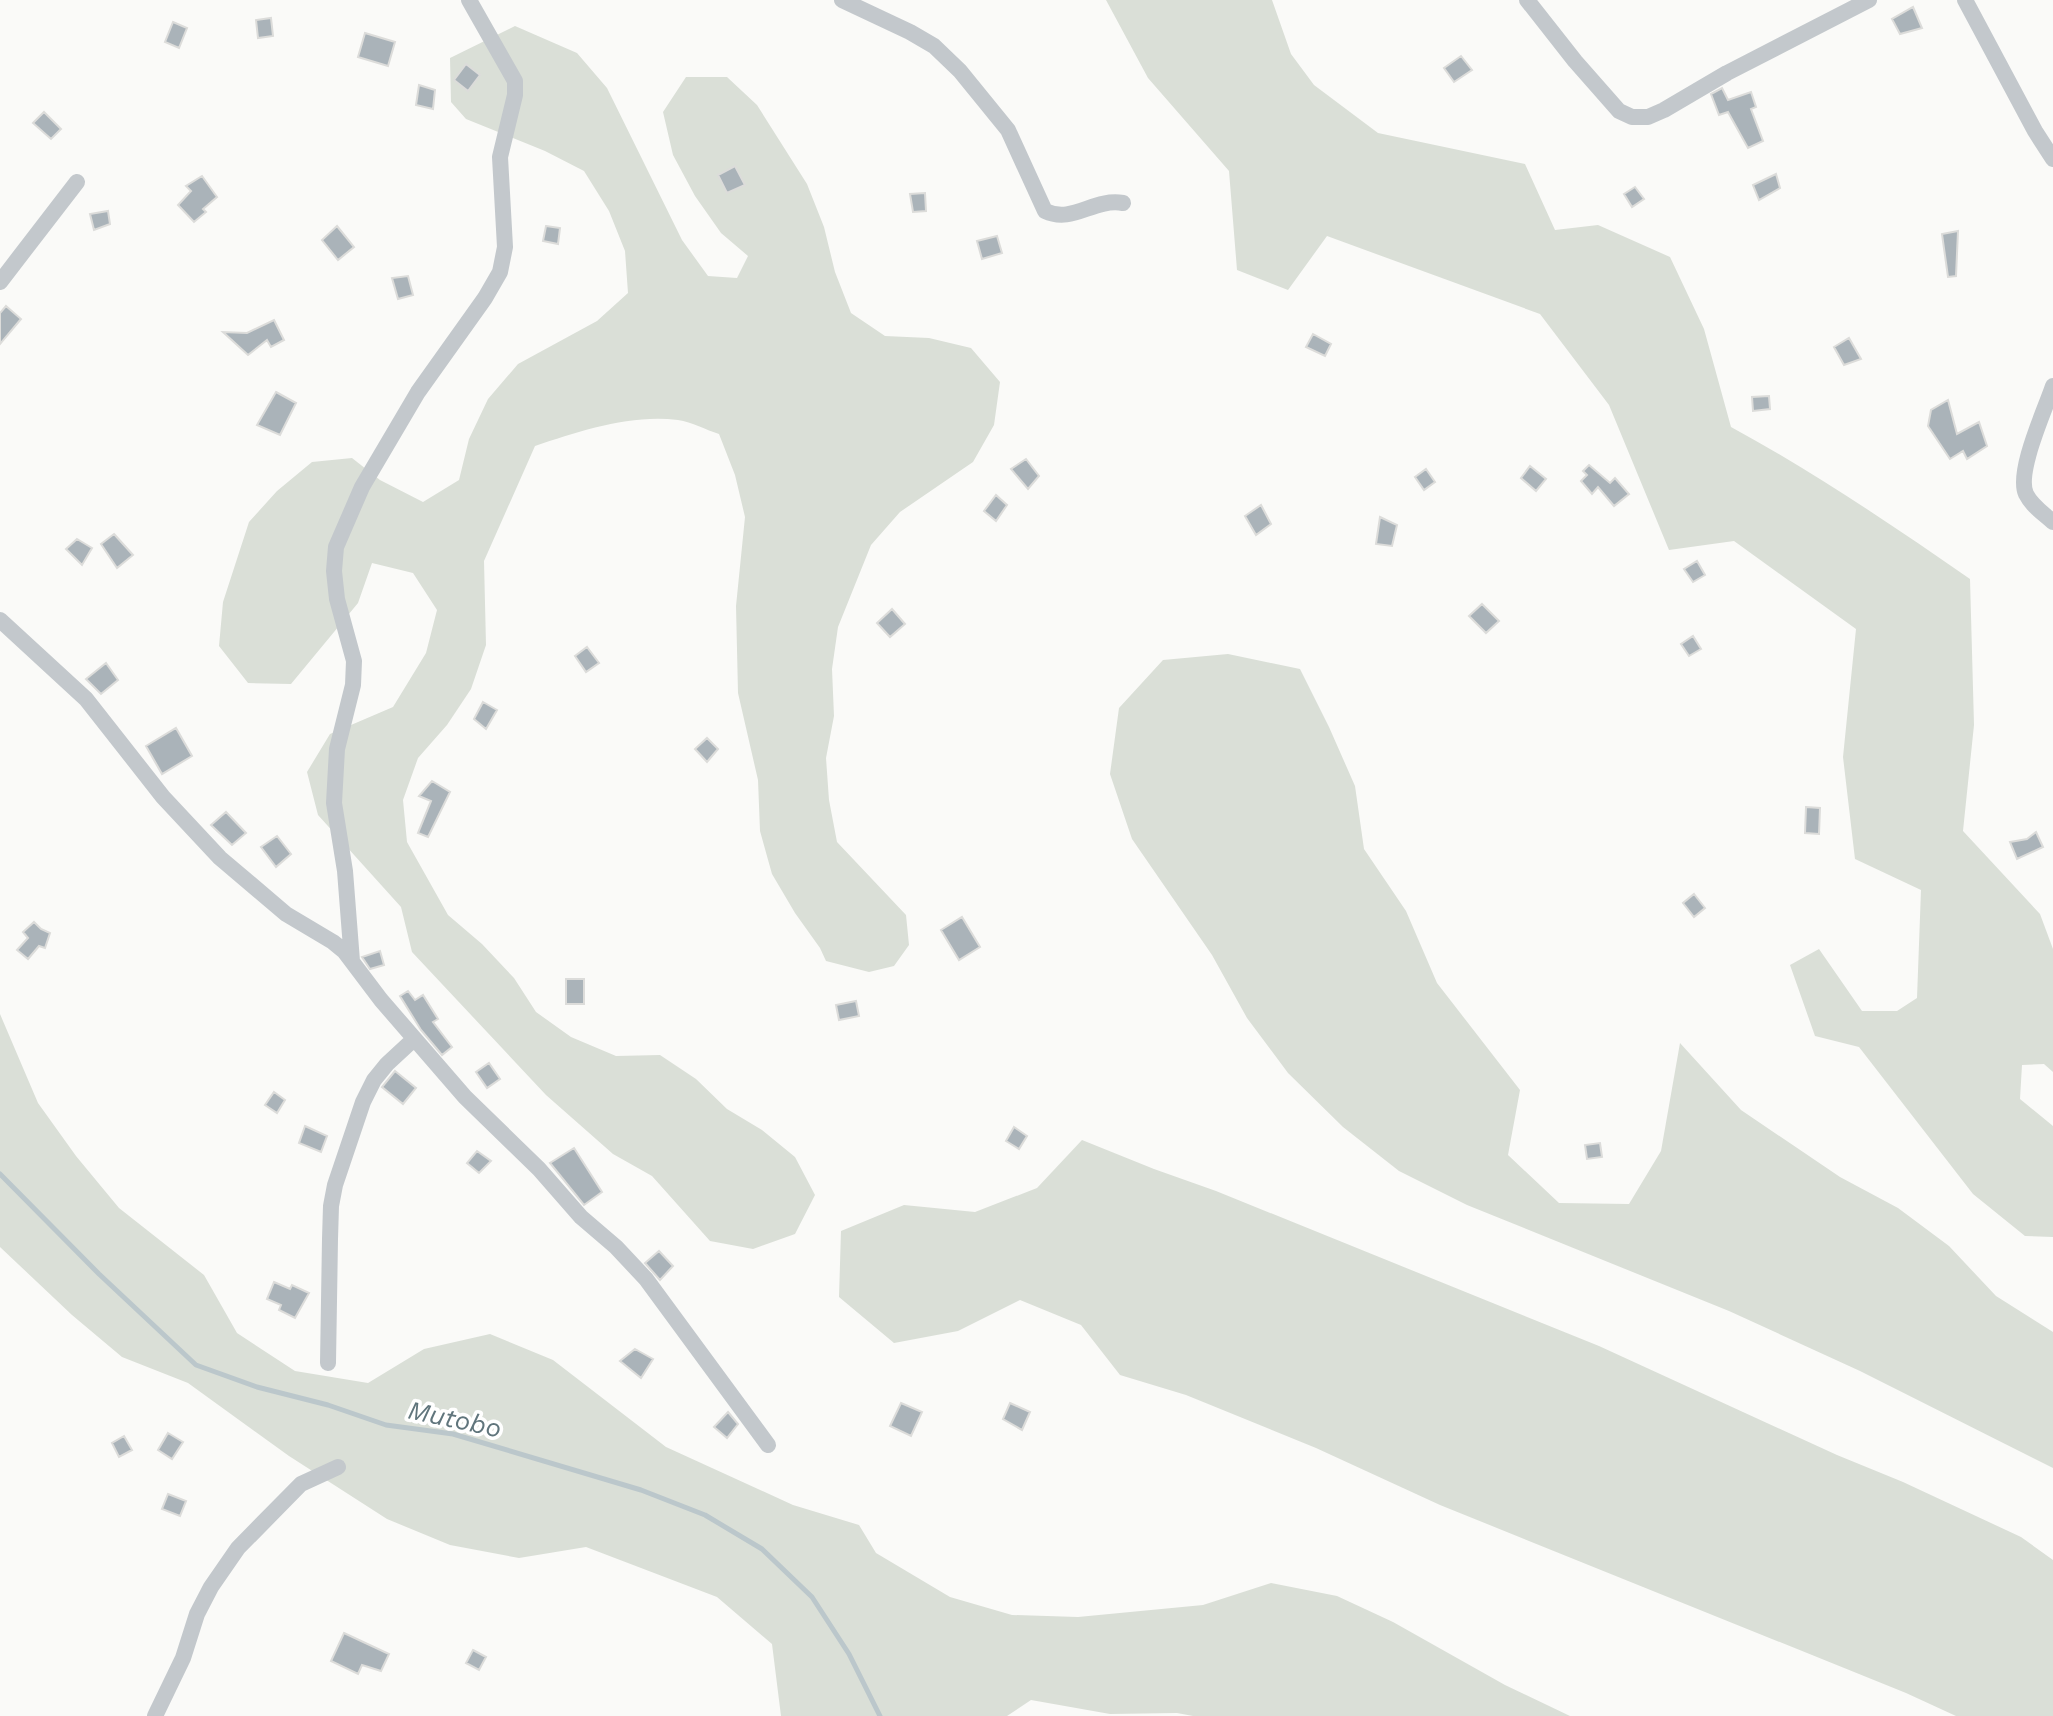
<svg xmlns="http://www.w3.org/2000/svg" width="2053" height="1716" font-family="'Work Sans',sans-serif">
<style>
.green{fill:#dadfd7}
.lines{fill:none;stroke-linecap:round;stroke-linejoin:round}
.stream{stroke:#bbc7cb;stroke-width:5}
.building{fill:#aab3b9;stroke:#dcdcda;stroke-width:2}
.street{stroke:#c3c8cc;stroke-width:16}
.labels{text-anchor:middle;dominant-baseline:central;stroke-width:7;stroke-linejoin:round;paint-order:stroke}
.water-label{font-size:26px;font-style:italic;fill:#60757c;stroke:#fff}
</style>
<rect width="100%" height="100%" fill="#fafaf8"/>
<path class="green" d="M1106,0H1272L1291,54L1314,85L1378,133L1525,164L1555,230L1598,225L1670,257L1704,329L1731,427C1814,472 1892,525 1970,579L1974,725L1963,831L2040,914L2053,949V1072L2044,1064L2022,1065L2020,1099L2053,1126V1237L2025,1236L1973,1194L1859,1047L1815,1036L1790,965L1819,949L1862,1011H1897L1917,998L1921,890L1855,859L1843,757L1856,629L1734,541L1669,550L1609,405L1540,314L1327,236L1288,290L1237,270L1229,171L1148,78Z
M515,26L577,53L607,88L682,240L708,276L737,278L748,256L721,233L695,196L673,155L663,112L686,77H727L757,105L807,184L824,227L835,272L851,313L885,336L929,338L971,348L1000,382L994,425L973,462L900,512L871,545L838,627L832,669L834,716L826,758L829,800L837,842L906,915L909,945L894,966L869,972L826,961L820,948L795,913L772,874L760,831L758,780L738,693L736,606L745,517L735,475L719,434C706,430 692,422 678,420C630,414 580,431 535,446L484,561L486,645L471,689L447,725L418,758L403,800L407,842L448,915L482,944L514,978L536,1012L571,1037L616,1056L660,1055L696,1079L727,1109L762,1130L795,1157L815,1195L795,1234L753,1249L710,1241L652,1176L613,1154L546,1095L412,952L401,907L318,815L307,772L330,734L393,707L426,653L437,610L413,573L372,563L358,603L291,684L248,683L219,646L223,602L249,522L277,491L312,462L352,458L380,480L423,502L459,480L469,439L488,399L518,364L597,321L628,293L625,251L609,211L584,171L545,151L466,119L451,102L450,58Z
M1228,654L1300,669L1329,727L1355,786L1364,849L1406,911L1437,983L1520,1090L1508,1155L1559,1203L1629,1204L1661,1151L1680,1043L1741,1110L1840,1177L1898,1208L1949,1246L1996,1296L2053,1332V1468L1860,1371L1729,1311L1467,1205L1399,1171L1343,1127L1288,1073L1247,1018L1212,955L1132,839L1110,774L1119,708L1163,660Z
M0,1014L38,1103L76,1156L119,1208L204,1275L237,1333L295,1371L368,1383L424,1349L490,1334L553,1360L666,1447L793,1505L859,1525L876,1553L950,1597L1012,1615L1078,1617L1203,1605L1271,1583L1337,1596L1393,1622L1505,1685L1570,1716H1193L1177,1713L1110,1714L1031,1700L1007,1716H781L772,1644L717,1597L586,1547L519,1558L450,1545L387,1519L289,1456L188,1383L122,1357L72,1315L0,1247Z
M1082,1140L1154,1169L1216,1191L1599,1346L1837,1455L1903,1482L2021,1537L2053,1560V1716H1956L1906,1693L1440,1505L1316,1448L1186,1395L1120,1375L1081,1325L1020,1300L958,1331L894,1343L839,1297L841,1231L904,1205L975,1212L1037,1188Z"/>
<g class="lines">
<path class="stream" d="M0,1174L99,1274L196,1365L257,1387L328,1405L386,1425L453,1434L641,1490L705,1515L762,1549L812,1597L849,1654L880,1716"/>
</g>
<path class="building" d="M1913,7L1922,28L1900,34L1892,19Z
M271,18L273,36L258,38L256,20Z
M173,22L187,28L179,48L165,42Z
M365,33L395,42L388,66L358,57Z
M1461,56L1472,70L1454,82L1444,68Z
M466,64L480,75L468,91L454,80Z
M419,85L435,90L433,109L416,105Z
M1722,88L1728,100L1751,92L1756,107L1751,109L1763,141L1748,148L1728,112L1719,115L1711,94Z
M44,112L61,129L51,139L33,123Z
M735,166L745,185L727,193L718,175Z
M1776,174L1780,188L1759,200L1753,185Z
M202,176L217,197L203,209L206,212L194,222L178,205L191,191L186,186Z
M1635,187L1644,199L1632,207L1624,194Z
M925,193L926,211L913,212L910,194Z
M108,211L110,224L94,230L90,214Z
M337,226L354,247L338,260L322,240Z
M546,226L560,228L558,244L543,241Z
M1958,231L1956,276L1948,277L1942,234Z
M997,236L1002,253L982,259L977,241Z
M408,276L413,295L398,299L392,278Z
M6,306L21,319L0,344V313Z
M274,320L284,340L271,347L267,340L248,355L223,332L247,333Z
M1313,334L1331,344L1325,356L1306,347Z
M1849,338L1861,359L1844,365L1834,347Z
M276,392L296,403L280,435L257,425Z
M1769,396L1770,409L1753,411L1752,397Z
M1948,400L1957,434L1979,422L1987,446L1967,459L1963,451L1950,459L1928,426L1931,410Z
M1026,459L1039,476L1028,489L1011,469Z
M1589,465L1610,483L1615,478L1629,494L1614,506L1598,487L1592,494L1581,481L1587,475L1583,471Z
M1530,466L1546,479L1536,491L1521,478Z
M1426,469L1435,482L1424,490L1415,477Z
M996,495L1007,505L996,521L984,511Z
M1261,505L1271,524L1256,535L1245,516Z
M1380,517L1397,525L1392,546L1376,544Z
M114,534L133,555L117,568L101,544Z
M77,539L92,548L82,565L66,549Z
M1697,561L1705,575L1693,582L1684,569Z
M1482,604L1499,621L1486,633L1469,616Z
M892,609L905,624L890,637L877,623Z
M1693,636L1701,649L1689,656L1681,644Z
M587,647L599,663L586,672L575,656Z
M106,663L118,680L101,694L86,679Z
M483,702L497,710L486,729L474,719Z
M176,728L192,756L162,774L146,746Z
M707,738L718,749L707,762L695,749Z
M432,781L450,792L428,837L418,833L431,801L419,796Z
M1806,807L1820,808L1819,834L1805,833Z
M226,812L246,833L232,845L211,825Z
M2036,832L2043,847L2017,859L2010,842L2027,839Z
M277,836L291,854L276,867L261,847Z
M1694,894L1705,908L1694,917L1683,903Z
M962,917L980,947L959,960L941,930Z
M34,922L41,929L50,933L45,948L39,946L28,959L17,950L28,938L23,932Z
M380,951L384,965L370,969L362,957Z
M566,979H584V1004H566Z
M408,991L415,1000L423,995L438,1019L433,1022L452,1047L442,1055L421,1030L400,996Z
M856,1001L859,1016L839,1020L836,1005Z
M489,1063L500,1079L487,1088L476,1072Z
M395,1071L416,1088L403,1104L382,1087Z
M274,1092L285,1100L277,1113L265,1105Z
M305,1126L327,1136L321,1152L299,1143Z
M1014,1127L1027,1136L1019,1149L1006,1141Z
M1600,1143L1602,1157L1587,1159L1585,1145Z
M574,1148L602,1192L584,1205L550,1163Z
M477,1151L491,1161L479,1173L467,1163Z
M659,1251L673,1266L660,1280L645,1263Z
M274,1282L290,1289L292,1285L309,1293L295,1318L279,1310L281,1305L267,1299Z
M635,1349L653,1359L641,1378L620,1361Z
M901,1403L922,1412L911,1436L890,1426Z
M1010,1403L1030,1412L1022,1430L1003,1419Z
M728,1412L738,1424L727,1438L714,1427Z
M168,1433L183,1442L172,1459L158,1450Z
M124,1436L132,1450L119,1457L112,1443Z
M168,1494L186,1501L180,1516L162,1509Z
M344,1633L389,1654L381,1671L362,1665L358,1674L331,1661Z
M473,1650L486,1657L479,1670L466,1663Z"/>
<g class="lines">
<path class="street" d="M842,0L910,32L934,46L960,71L1008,130L1045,211C1073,224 1093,198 1123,203
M1527,0L1575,61L1619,111L1632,117H1648L1664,110L1727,73L1869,0
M1965,0L2035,131L2053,159
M0,282L77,182
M2053,386C2045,410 2016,472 2026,494C2032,506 2043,513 2053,522
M0,620L86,699L163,797L220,858L286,914L333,942L344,951L381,1000L465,1097L539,1169L581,1217L616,1247L646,1279L768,1445
M352,961L345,871L334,803L337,749L353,685L354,661L337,599L334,571L336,547L362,487L418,392L485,298L500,272L505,247L500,157L515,95V81L469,0
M328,1363L330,1239L331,1206L335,1185L363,1102L374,1080L387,1064L414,1039
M155,1716L183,1658L197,1614L211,1587L238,1548L301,1484L338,1467"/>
</g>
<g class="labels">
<g class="water-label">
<text transform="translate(455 1419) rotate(12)">Mutobo</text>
</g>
</g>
</svg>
